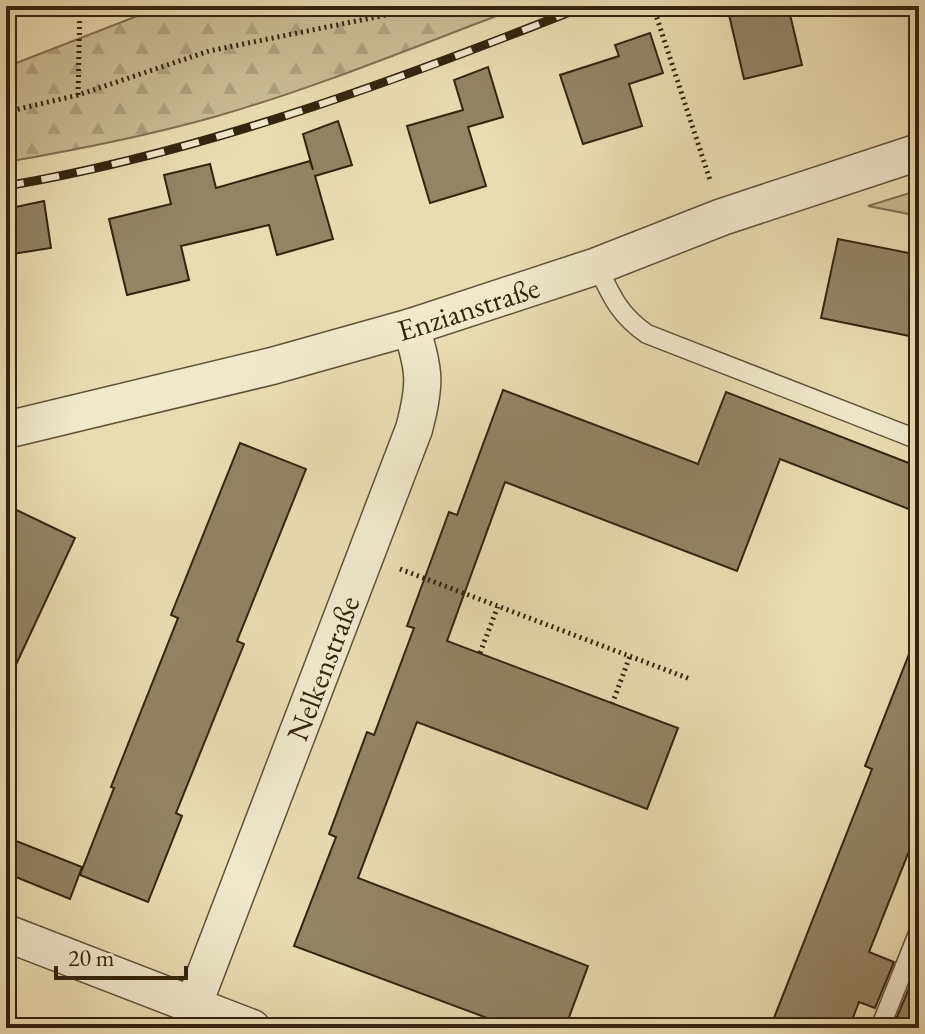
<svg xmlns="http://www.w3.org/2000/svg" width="925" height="1034" font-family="'EB Garamond',serif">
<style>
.grass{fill:url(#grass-tufts);stroke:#807052;stroke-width:2}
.forest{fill:url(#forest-firs);stroke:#807052;stroke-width:2}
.building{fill:#938463;stroke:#34240e;stroke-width:2}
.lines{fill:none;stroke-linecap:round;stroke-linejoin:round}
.service-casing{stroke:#625237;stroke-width:21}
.minor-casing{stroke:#625237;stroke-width:39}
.path{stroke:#34240e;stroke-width:5;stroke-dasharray:2 4;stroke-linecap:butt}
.service{stroke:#f1e8cc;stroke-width:18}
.minor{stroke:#f1e8cc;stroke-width:36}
.rail-casing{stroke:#34240e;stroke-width:9}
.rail{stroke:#f1e8cc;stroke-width:6;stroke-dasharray:18;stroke-linecap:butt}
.labels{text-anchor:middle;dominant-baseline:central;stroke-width:7;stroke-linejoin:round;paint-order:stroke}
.street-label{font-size:30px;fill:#34240e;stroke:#f1e8cc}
</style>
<defs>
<pattern id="grass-tufts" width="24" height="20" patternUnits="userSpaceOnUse" patternTransform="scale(2)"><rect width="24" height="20" fill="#cbbd95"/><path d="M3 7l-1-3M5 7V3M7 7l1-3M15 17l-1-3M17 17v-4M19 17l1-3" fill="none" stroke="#afa27f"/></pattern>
<pattern id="forest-firs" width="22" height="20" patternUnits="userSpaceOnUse" patternTransform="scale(2)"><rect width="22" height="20" fill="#cbbd95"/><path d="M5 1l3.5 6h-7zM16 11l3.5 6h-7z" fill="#afa27f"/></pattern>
</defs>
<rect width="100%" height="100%" fill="#eadcb1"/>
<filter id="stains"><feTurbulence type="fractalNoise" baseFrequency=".0025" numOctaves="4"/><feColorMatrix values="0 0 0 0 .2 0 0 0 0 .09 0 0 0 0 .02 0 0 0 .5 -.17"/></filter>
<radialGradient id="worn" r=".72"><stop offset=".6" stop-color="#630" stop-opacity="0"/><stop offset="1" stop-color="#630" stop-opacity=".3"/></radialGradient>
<path class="grass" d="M919,190V216L868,206Z"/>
<path class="forest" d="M163,6H523C421,44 319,87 214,117C146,136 76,150 6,162V67Z"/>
<path class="building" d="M727,6H788L802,65L744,79Z
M650,33L663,73L629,84L642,126L583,144L560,75L619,56L615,45Z
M488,67L503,117L468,127L486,186L430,203L407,126L463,110L454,80Z
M338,121L352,165L315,176L333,239L277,255L269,225L181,246L189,280L127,295L109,219L171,204L164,175L210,164L216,188L310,161L313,170L303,134Z
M44,201L51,248L12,254L6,209Z
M838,239L919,255V338L821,318Z
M503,390L698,464L726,392L919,467V513L780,459L737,571L505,482L447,641L678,728L647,809L417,722L358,878L588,966L565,1028H514L294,946L336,837L329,834L367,732L374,735L414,628L407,626L449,512L457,515Z
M240,443L306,469L237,641L244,644L176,813L182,816L148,902L80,875L114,788L111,787L178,618L171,615Z
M6,505L75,538L6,686Z
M917,634L919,635V826L869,952L894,962L875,1008L859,1002L849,1028H770L872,769L865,766Z
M6,837L82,867L70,899L6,873Z
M916,971L919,973V1026L897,1017Z"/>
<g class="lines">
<g class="service-casing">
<path id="service" d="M597,266C611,295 619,315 647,334L919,440
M880,1028L919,931"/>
</g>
<g class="minor-casing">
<g id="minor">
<path id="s1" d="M6,430L272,366L411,327L597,266L722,217L919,152"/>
<path d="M6,933L252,1028"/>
<path id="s2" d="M193,1006L414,429C426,384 425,371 411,327"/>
</g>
</g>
<path class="path" d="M653,6L710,180
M78,95L80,6
M6,112L78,95L209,51L430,6
M400,569L690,679
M480,653L498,606
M612,704L630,656"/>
<use href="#service" class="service"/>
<use href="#minor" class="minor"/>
<g class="rail-casing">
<path id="rail" d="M6,186C205,152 398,80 585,6"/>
</g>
<use href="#rail" class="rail"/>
</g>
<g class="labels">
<g class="street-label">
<text stroke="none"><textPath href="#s1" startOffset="478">Enzianstraße</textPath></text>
<text stroke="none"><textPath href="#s2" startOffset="362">Nelkenstraße</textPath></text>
</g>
</g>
<rect width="925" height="1034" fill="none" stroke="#eadcb1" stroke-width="32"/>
<rect x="8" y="8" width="909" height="1018" fill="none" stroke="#34240e" stroke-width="4"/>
<rect x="16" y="16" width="893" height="1002" fill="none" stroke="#34240e" stroke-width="2"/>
<path d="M56 966v12h130v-12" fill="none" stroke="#34240e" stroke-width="4"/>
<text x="68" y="966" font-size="24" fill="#34240e" stroke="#f1e8cc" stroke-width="6" paint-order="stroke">20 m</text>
<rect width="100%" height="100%" filter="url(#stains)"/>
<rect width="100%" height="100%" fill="url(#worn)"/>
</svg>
